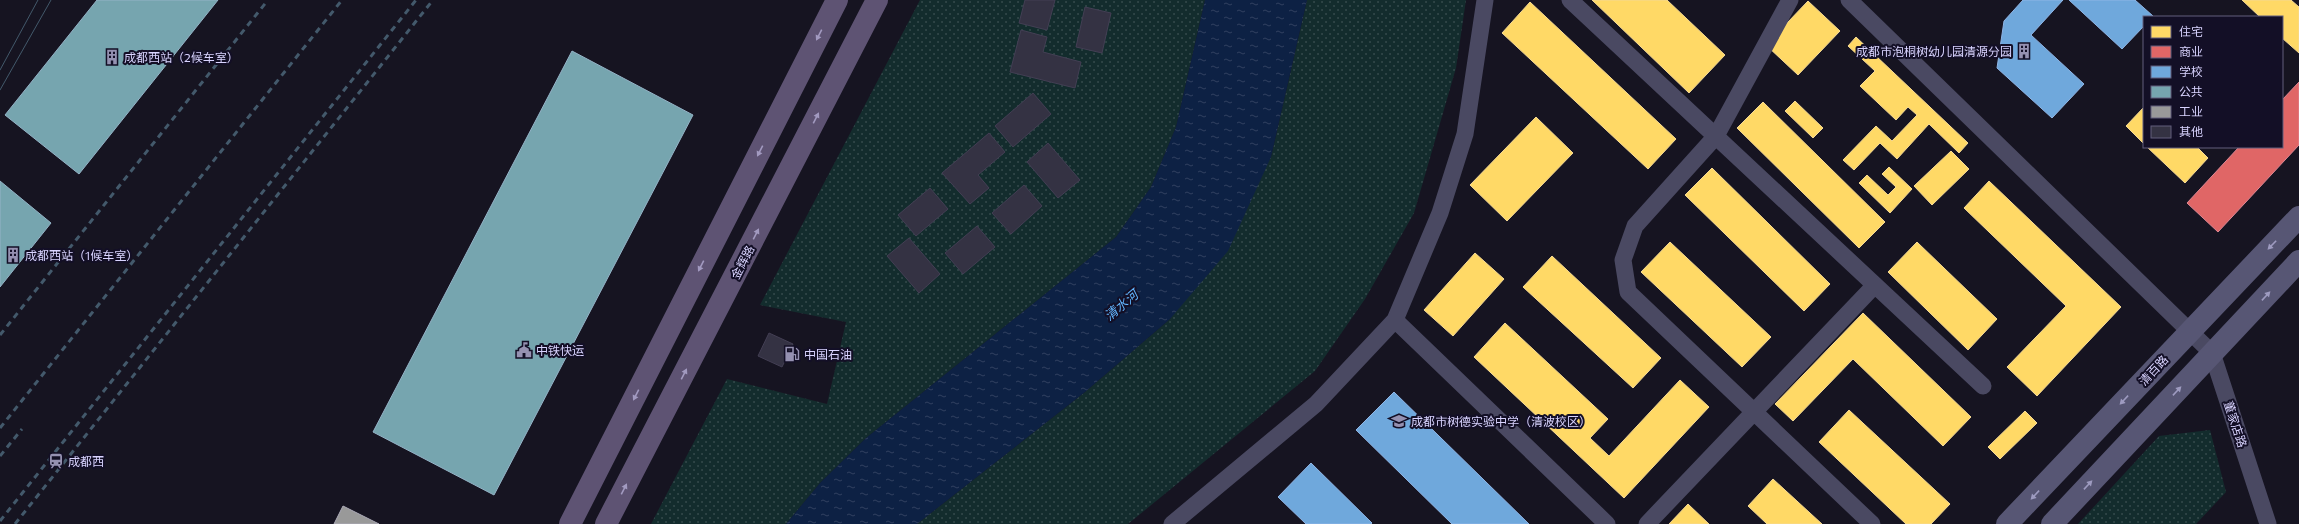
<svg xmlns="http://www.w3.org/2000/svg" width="2299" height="524" font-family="Commissioner,'Noto Sans SC',sans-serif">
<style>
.park{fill:url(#park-dots)}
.water{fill:url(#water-ripples)}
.homes{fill:#ffd966;stroke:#f4d894}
.shops{fill:#e06666;stroke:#de8794}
.schools{fill:#6fa8dc;stroke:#8fb5e6}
.public{fill:#76a5af;stroke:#94b3c7}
.industry{fill:#999;stroke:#acabb8}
.building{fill:#343243;stroke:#433f54}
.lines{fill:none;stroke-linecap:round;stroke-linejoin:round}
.street{stroke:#4a4962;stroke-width:17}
.secondary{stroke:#575674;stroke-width:22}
.primary{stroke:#5e5373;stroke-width:22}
.tram{stroke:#43596b;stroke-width:1}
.rail{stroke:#43596b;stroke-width:3;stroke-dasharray:6 5;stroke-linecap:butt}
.oneway{fill:#a29ac0}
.oneway2{fill:#9e9bc0}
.labels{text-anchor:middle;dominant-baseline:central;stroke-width:4;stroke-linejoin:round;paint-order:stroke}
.poi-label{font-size:12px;fill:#d9d4ff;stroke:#130f26;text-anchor:start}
.street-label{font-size:12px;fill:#d9d4ff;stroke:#130f26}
.water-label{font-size:13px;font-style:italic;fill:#62b6ff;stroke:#130f26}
</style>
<defs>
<pattern id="park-dots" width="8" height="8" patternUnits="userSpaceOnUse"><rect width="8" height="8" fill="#132c2d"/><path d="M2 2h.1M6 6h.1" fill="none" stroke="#354a4c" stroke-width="1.8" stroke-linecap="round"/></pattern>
<pattern id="water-ripples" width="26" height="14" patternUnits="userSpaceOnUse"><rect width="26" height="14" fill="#0d2144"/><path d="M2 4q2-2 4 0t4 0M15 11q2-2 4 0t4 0" fill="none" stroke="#304060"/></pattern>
</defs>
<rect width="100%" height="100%" fill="#161421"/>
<path class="park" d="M920,0H1205L1176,127L1151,187L1116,237L866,438L820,483L786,524H651L727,379L827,404L846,322L760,305Z
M1307,0H1466L1456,68L1414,213L1365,299L1315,371L1128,524H917L1085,392L1170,319L1271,157Z
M2210,430L2226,492L2196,524H2078L2159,436Z"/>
<path class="water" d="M1205,0H1307L1271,157L1228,251L1170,319L1085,392L917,524H786L820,483L866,438L1116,237L1151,187L1176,127Z"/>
<path class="homes" d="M1592,0H1667L1725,55L1689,93Z
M2242,0H2291L2299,7V53L2282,38V17H2260Z
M1808,1L1840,31L1798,75L1766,45Z
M1530,2L1676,139L1648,169L1502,33Z
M1856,37L1968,143L1959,153L1929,124L1897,159L1880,143L1854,170L1843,160L1876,126L1892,141L1917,115L1908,107L1896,120L1860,86L1875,71L1848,46Z
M1795,101L1823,128L1813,138L1785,111Z
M1763,102L1885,222L1859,248L1737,128Z
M2144,107V144L2126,126Z
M1536,117L1573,153L1507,221L1470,185Z
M2147,147H2197L2208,158L2185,183Z
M1951,151L1969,169L1932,205L1914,186Z
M1889,167L1912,189L1890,213L1859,183L1867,175L1888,195L1896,187L1882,174Z
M1712,168L1830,284L1804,311L1685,195Z
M1989,181L2121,307L2037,396L2007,367L2066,306L1964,208Z
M1670,242L1771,337L1742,367L1641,272Z
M1917,242L1997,319L1968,350L1888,272Z
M1475,253L1504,279L1453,336L1424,310Z
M1552,256L1661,358L1633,388L1523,287Z
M1863,313L1971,417L1943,446L1853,359L1793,421L1775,404Z
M1505,323L1608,419L1590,438L1609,456L1680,380L1709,407L1624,498L1474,357Z
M1849,410L1950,504L1931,524H1906L1819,442Z
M2025,411L2037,423L2000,459L1988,447Z
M1773,479L1822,524H1767L1748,506Z
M1688,504L1709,524H1669Z"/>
<path class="shops" d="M2299,82V145L2218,232L2187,203L2239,147H2282V100Z"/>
<path class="schools" d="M2023,0H2063L2031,35L2084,84L2052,118L1997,68L2004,21Z
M2069,0H2135L2153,16L2144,17V26L2122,49Z
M1394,392L1529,524H1452L1356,430Z
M1311,463L1372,523L1371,524H1306L1278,497Z"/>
<path class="public" d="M97,0H218L79,174L5,115Z
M572,51L693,115L494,495L373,432Z
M0,181L51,223L0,287Z"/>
<path class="industry" d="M343,506L379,524H334Z"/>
<path class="building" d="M1025,0H1055L1047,30L1019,23Z
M1085,7L1111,13L1102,53L1076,47Z
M1021,30L1047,37L1043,52L1081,62L1075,88L1010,72Z
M1033,93L1051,114L1013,147L995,126Z
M989,133L1005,152L978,175L989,188L970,204L942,173Z
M1048,143L1080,180L1058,198L1027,162Z
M1024,185L1042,206L1011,234L992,213Z
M930,188L948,209L916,236L898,215Z
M977,226L995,247L963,274L945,253Z
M909,238L940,274L919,293L887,256Z
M769,333L793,344L782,367L758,356Z"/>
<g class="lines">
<path class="street" d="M1570,0L1983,386
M1790,0L1716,136L1635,226L1623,260L1628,292L1872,524
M1849,0L2212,353L2268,524
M1395,320L1607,524
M1172,524L1316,404L1395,320L1440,213L1465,134L1485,0
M1647,524L1875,285"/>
<path class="secondary" d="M2007,524L2299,217
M2052,524L2299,261"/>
<path class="primary" d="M570,524L837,0
M606,524L877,0"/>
<path class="tram" d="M0,70L38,0
M0,90L51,0"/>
<path class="rail" d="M0,335L268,0
M0,428L342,0
M0,456L22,429
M0,521L416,0
M15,524L433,0"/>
</g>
<defs><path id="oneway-solid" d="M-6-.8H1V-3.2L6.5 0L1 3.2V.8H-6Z"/></defs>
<g class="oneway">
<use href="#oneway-solid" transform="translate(819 35) rotate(117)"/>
<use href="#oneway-solid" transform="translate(816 118) rotate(-63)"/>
<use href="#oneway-solid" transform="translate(760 151) rotate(117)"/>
<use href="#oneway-solid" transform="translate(756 234) rotate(-63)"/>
<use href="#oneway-solid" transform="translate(701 266) rotate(117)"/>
<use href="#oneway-solid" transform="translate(684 374) rotate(-63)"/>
<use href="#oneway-solid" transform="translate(636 395) rotate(117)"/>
<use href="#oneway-solid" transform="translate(624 489) rotate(-63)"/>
</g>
<g class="oneway2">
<use href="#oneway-solid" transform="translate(2272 245) rotate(134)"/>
<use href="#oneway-solid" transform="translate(2266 296) rotate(-47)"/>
<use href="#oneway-solid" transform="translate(2177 391) rotate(-47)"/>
<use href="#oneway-solid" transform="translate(2124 400) rotate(133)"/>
<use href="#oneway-solid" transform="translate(2088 485) rotate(-47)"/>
<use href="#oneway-solid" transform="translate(2035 495) rotate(133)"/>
</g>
<defs>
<g id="building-bare" transform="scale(1.2)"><path d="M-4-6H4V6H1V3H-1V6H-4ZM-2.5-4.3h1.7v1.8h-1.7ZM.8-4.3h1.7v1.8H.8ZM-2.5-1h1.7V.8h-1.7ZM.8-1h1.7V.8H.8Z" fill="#9591b1" stroke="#130f26" stroke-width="2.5" paint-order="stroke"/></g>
<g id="civic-bare" transform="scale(1.2)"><path d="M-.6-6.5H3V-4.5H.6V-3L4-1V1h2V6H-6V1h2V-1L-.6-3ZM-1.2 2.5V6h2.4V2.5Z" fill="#9591b1" stroke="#130f26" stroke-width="2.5" paint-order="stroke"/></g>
<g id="fuel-bare" transform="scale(1.2)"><path d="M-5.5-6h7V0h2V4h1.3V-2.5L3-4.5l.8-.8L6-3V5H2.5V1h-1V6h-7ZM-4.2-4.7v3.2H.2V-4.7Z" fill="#9591b1" stroke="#130f26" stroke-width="2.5" paint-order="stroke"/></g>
<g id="school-bare" transform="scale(1.2)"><path d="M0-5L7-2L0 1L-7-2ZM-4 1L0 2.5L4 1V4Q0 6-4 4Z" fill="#9591b1" stroke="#130f26" stroke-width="2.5" paint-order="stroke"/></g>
<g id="station-bare" transform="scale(1.2)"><path d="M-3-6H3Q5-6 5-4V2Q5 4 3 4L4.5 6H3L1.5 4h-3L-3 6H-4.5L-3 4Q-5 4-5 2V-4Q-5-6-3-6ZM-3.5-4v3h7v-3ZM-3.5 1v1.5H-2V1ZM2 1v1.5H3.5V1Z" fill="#9591b1" stroke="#130f26" stroke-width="2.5" paint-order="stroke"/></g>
</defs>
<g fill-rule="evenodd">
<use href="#building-bare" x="2024" y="51"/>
<use href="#building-bare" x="112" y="57"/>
<use href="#building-bare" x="13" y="255"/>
<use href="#civic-bare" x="524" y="350"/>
<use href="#fuel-bare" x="792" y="354"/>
<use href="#school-bare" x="1399" y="421"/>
<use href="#station-bare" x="56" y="461"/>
</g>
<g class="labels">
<g class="poi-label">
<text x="2012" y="51" text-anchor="end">成都市泡桐树幼儿园清源分园</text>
<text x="124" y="57">成都西站（2候车室）</text>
<text x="25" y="255">成都西站（1候车室）</text>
<text x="536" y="350">中铁快运</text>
<text x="804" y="354">中国石油</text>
<text x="1411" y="421">成都市树德实验中学（清波校区）</text>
<text x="68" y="461">成都西</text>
</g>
<g class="street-label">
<text transform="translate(742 262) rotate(-63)">金辉路</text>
<text transform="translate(2153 370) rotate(-47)">清百路</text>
<text transform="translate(2236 424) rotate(72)">董家店路</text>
</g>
<g class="water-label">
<text transform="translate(1121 305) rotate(-40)">清水河</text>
</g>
</g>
<rect x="2143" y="16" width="140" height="132" fill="#130f26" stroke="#625e7d"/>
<rect x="2151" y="26" width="20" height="12" fill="#ffd966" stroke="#625e7d"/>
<text x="2179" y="36" font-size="12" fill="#d9d4ff">住宅</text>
<rect x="2151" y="46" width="20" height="12" fill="#e06666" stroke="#625e7d"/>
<text x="2179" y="56" font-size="12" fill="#d9d4ff">商业</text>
<rect x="2151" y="66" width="20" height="12" fill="#6fa8dc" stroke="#625e7d"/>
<text x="2179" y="76" font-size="12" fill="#d9d4ff">学校</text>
<rect x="2151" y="86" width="20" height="12" fill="#76a5af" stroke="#625e7d"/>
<text x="2179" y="96" font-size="12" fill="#d9d4ff">公共</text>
<rect x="2151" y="106" width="20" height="12" fill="#999999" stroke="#625e7d"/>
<text x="2179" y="116" font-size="12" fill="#d9d4ff">工业</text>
<rect x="2151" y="126" width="20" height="12" fill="#343243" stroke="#625e7d"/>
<text x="2179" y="136" font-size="12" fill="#d9d4ff">其他</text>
</svg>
